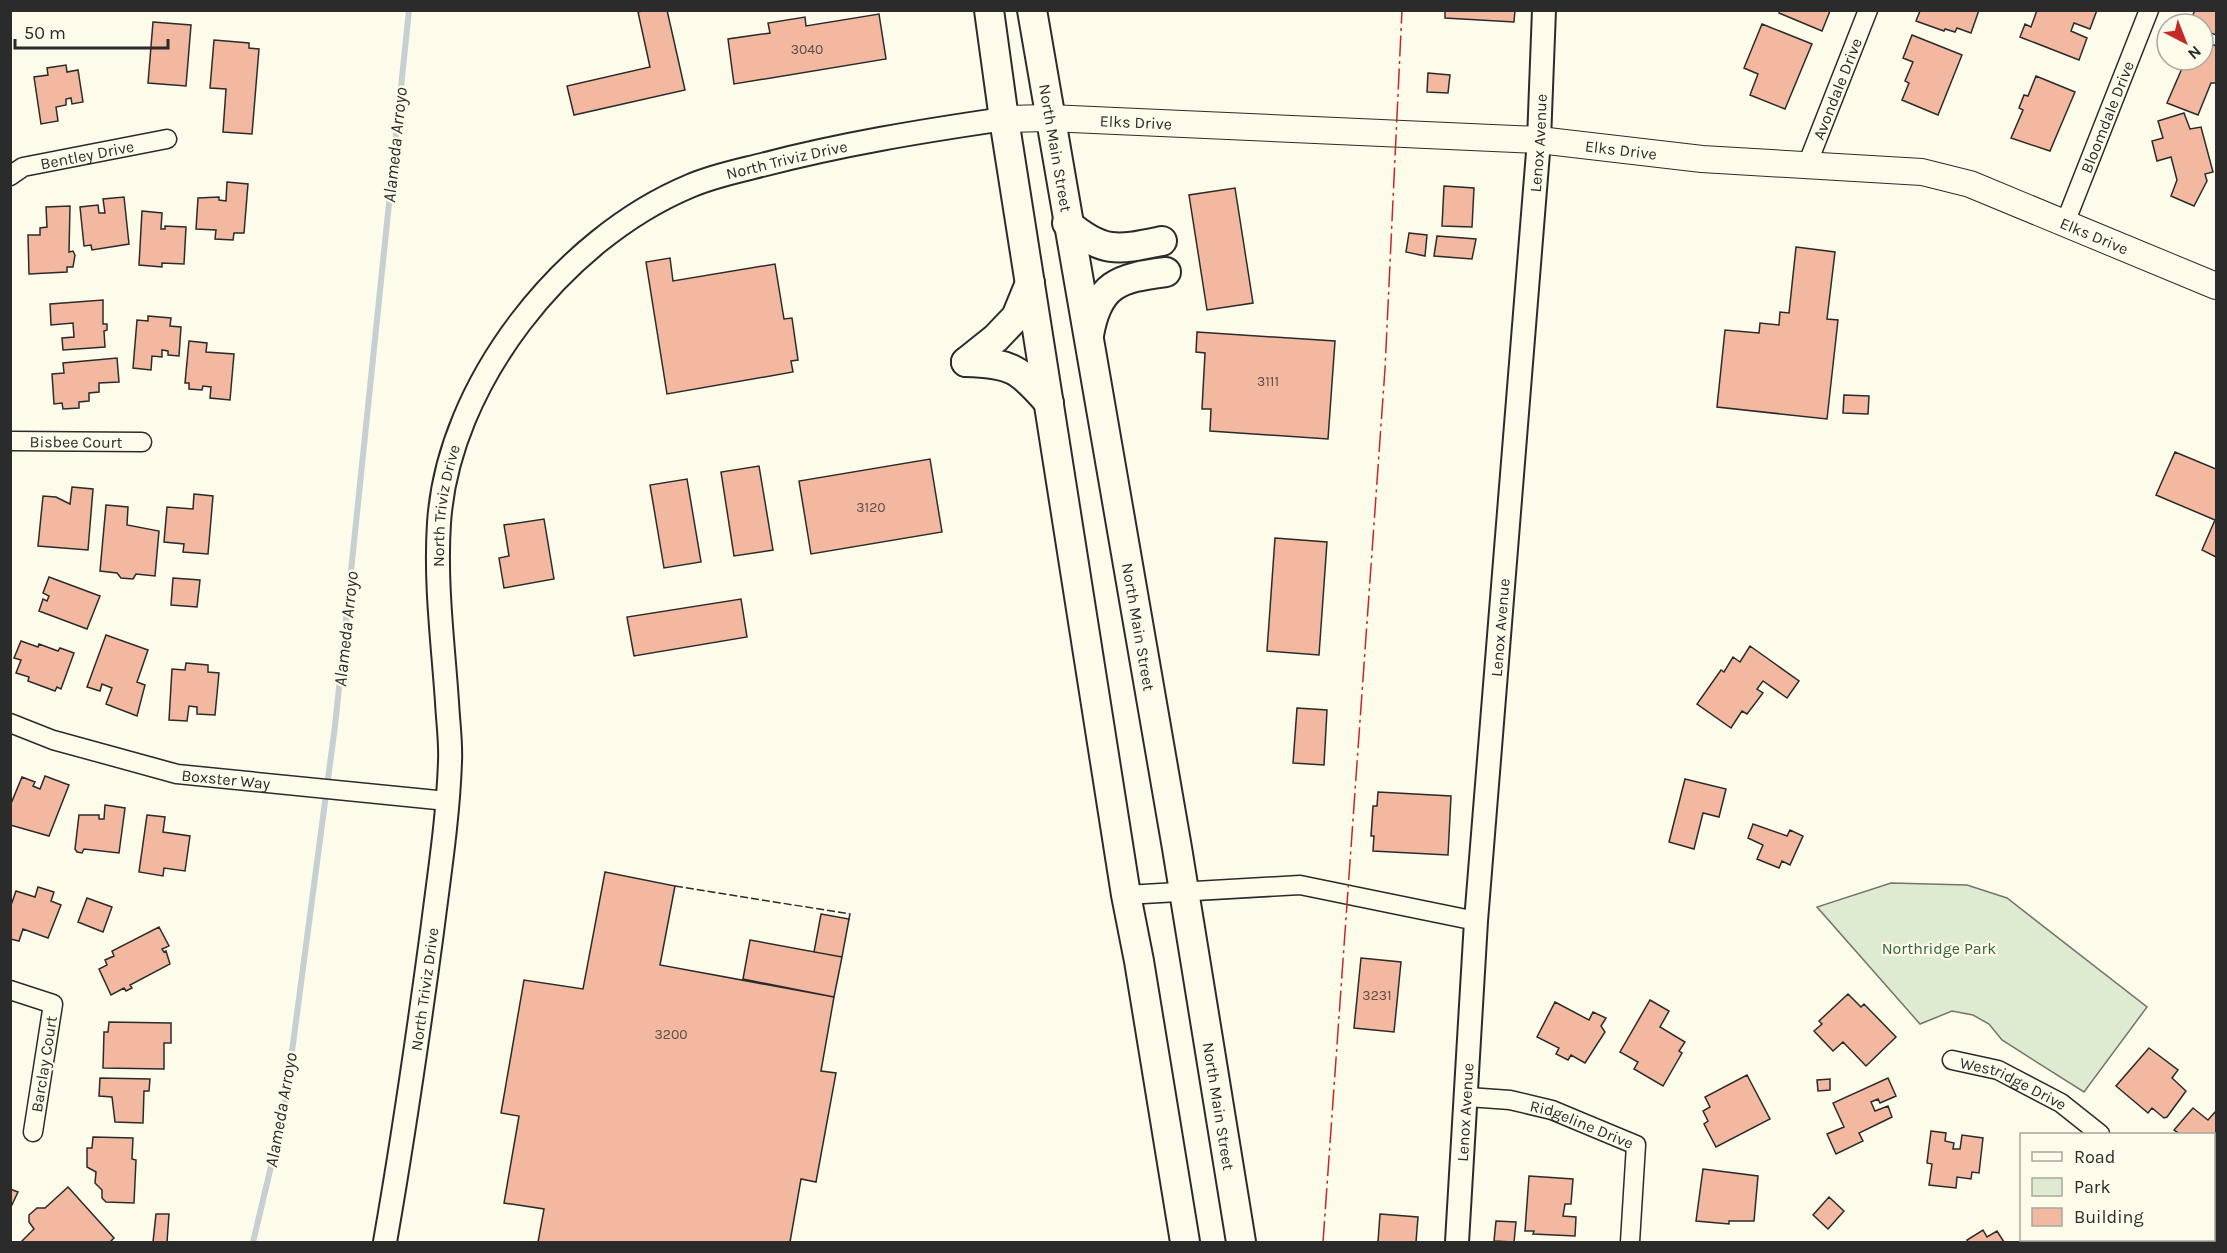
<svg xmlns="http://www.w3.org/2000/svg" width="2227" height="1253" font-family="Karla,sans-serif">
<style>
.green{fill:#deebd1;stroke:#74746e;stroke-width:1.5}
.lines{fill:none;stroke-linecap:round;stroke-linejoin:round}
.stream{stroke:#c7d0d0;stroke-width:6}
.building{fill:#f2b8a0;stroke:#2b2b2b;stroke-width:1.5}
.minor-casing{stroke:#2b2b2b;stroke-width:21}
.tertiary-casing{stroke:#2b2b2b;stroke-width:26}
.secondary-casing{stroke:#2b2b2b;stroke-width:28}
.primary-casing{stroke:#2b2b2b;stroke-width:32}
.minor{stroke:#fdfbea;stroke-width:18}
.tertiary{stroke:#fdfbea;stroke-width:22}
.secondary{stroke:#fdfbea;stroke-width:26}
.primary{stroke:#fdfbea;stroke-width:28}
.fence{stroke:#2b2b2b;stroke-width:1.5;stroke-dasharray:8 3;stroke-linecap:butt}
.power{stroke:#c62828;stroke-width:1.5;stroke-dasharray:21 4.5 3 4.5;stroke-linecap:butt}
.labels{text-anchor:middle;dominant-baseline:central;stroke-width:4.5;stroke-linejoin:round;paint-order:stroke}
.number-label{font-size:14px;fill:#5d4e48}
.street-label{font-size:16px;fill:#2b2b2b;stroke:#fdfbea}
.park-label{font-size:16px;fill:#34623c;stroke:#fdfbea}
.water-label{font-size:18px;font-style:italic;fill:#2b2b2b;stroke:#fdfbea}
</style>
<rect width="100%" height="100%" fill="#fdfbea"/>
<path class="green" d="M1891,883L1967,885L2007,898L2147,1007L2084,1092L2002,1040L1989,1024L1973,1015L1952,1011L1920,1024L1817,907Z"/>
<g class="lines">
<path class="stream" d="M253,1242L284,1112L335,726L409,10"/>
</g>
<path class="building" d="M646,10H667L685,90L574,115L567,86L650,67L638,12Z
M1445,10H1515L1514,22L1445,18Z
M1780,10H1829L1830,11L1822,31L1779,13Z
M1917,10H1979L1971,33L1957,28L1955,32L1945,29L1944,31L1916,21L1920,11Z
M2037,10H2097L2090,29L2074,23L2071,31L2087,38L2079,60L2020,37L2025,24L2031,27Z
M2195,10L2216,11V35L2203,30V24H2189Z
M879,14L886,59L734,84L728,39L770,33L768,23L805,17L806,26Z
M153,22L191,25L186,86L148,83Z
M1762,24L1812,44L1785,109L1750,95L1758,74L1744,68Z
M1912,35L1962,55L1938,115L1902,100L1909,83L1905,81L1913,62L1903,58Z
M214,40L249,43V48L259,49L252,134L223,132L226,89L210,88Z
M2203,40L2216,46V83H2211L2198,115L2167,103L2183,66L2173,60H2203Z
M66,65L67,72L78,70L83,102L72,104L71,98L66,99V105L56,107L58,121L41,124L34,77L48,75L47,68Z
M1428,73L1450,75L1448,93L1427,92Z
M2036,76L2075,92L2050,151L2011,138L2023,110L2019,108L2024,95L2028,96Z
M2184,113L2190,129L2201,127L2213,172L2205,174L2207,181L2194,206L2171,196L2177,180L2171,157L2157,161L2152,141L2163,138L2158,121Z
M227,182L248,184L244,233H234L233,240L215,239L216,230L196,229L198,198L219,197V200L226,201Z
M1444,186L1474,188L1472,227L1442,226Z
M1235,188L1253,303L1207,310L1189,195Z
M124,197L129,244L92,250L91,245L84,246L80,207L98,205L99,213H105L103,199Z
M70,206L69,252L73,251L75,255L73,267H67V272L29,274L28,235H40V228L47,227L46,207Z
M142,211L162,213L161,229H165V226L186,227L184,264L162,263V267L139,265Z
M1409,233L1427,235L1425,256L1406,252Z
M1437,236L1476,239L1472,259L1434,256Z
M1796,247L1835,252L1827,319L1838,320L1827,419L1717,407L1725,330L1759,333L1760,323L1779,325L1780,312L1789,313Z
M670,258L673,281L775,264L784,319L792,318L798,360L791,361L793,372L667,394L646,262Z
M103,300V324H107V330L104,331L105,347L63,350L62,338L74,337L73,323L51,325L50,304Z
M148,316L171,318L170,326L181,327L179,356L168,355V351L162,350V357L152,356L151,370L133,368L137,320L148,321Z
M1197,332L1335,341L1328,439L1210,431L1211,409H1202L1205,353L1196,352Z
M189,341L207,343L206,352L234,354L230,400L210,398L211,387L203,386L202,390L189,389V383H185Z
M117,358L119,382L99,383V392L89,393V401L79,402V408L63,409L62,403L54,404L52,374L64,373L63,363Z
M1844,395L1869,396L1868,414L1843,413Z
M2175,452L2216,469V557L2202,550L2215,520L2156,495Z
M930,459L942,532L811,554L799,481Z
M759,466L773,550L734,556L721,472Z
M687,479L701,562L664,568L650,485Z
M72,487L93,489L88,550L38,546L43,496L56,497L70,504Z
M194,494L213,496L208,554L183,552L184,544L164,542L167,507L193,509Z
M106,505L128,507L127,525L159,531L155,576L136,574L133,579L121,578L117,573L100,571Z
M544,519L554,579L504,588L499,558L509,556L504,525Z
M1275,538L1327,542L1319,655L1267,651Z
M49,577L100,596L87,629L39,611L43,599L47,601L49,596L43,593Z
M173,578L200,580L197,607L171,605Z
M741,599L747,637L634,656L627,617Z
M106,635L148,650L137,682L145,685L137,716L106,704L112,688L102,684L100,691L87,687Z
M21,641L38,647L39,644L58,651L60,648L74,653L61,689L57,687L55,691L28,681L29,677L16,673L21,660L14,658Z
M1750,646L1799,681L1787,698L1763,681L1757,689L1763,693L1747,714L1742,711L1731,728L1697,704L1721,670L1724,672L1733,657L1740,662Z
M186,663L208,665V672L219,673L215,715L197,714V707L189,706L187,721L169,720L172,669L185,670Z
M1297,708L1327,710L1324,765L1293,763Z
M45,776L69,785L49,836L10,825V806L22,777L35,782L33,786L40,789Z
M1685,779L1726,789L1719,817L1703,813L1694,849L1669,842Z
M1378,792L1451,796L1448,855L1373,851L1374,836H1371L1373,806H1377Z
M105,805L125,808L119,853L84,849L82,853L77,852L75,849L79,815H99V819H104Z
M147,815L165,817L163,832L190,836L185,871L164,868L163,876L139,872Z
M1753,824L1787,836L1790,830L1803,836L1790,865L1782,861L1779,868L1757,859L1763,845L1748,838Z
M605,872L675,886L660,965L834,997L821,1071L836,1073L816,1182L801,1179L790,1242H538L544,1209L504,1203L519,1116L501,1113L524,980L583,989Z
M38,887L54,892L51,901L61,905L48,938L23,929L19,941L10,939V908L16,891L35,897Z
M87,898L112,907L103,932L78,922Z
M821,914L849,919L842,957L814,952Z
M159,927L169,946L162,949L164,952L166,951L170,964L130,985L132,988L126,991L124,988L111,995L99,969L107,965L105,960L114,956L112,951Z
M750,940L842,957L834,997L743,979Z
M1361,958L1401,962L1394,1032L1354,1028Z
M1848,994L1861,1007L1864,1004L1896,1037L1866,1066L1843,1042L1833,1051L1814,1031L1822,1024L1819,1021Z
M1650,1000L1669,1011L1660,1027L1685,1042L1679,1051L1682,1053L1663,1086L1634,1069L1638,1062L1620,1052Z
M1555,1002L1589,1020L1593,1012L1606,1018L1601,1026L1605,1032L1585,1063L1571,1055L1568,1060L1556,1054L1559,1048L1537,1037Z
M109,1022L171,1023V1043H164V1069L103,1068L104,1032H108Z
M2149,1048L2178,1070L2172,1078L2186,1091L2167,1117L2164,1118L2152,1108L2148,1113L2116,1086Z
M1747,1075L1770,1119L1716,1147L1704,1124L1708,1121L1703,1111L1710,1107L1705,1097Z
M100,1078L150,1079L149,1091H144L143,1123L115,1122L112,1097L99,1096Z
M1888,1078L1896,1096L1880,1103L1878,1099L1871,1102L1875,1111L1888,1106L1892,1117L1859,1133L1863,1141L1836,1154L1827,1134L1844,1127L1833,1103Z
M1830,1079V1090L1818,1091L1817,1080Z
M2193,1108L2208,1120L2215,1112L2216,1114V1156H2214V1134H2180L2174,1130Z
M1931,1131L1946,1133L1945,1141L1954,1143L1953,1149H1960L1962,1135L1983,1138L1979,1173L1972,1172L1971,1179L1957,1177L1956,1188L1929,1185L1932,1164L1927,1163Z
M93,1137L133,1138L132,1159L136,1160L134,1203L106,1202L102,1198V1190L95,1183L96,1172L87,1167V1148H92Z
M1703,1169L1758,1176L1754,1221H1729V1224L1696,1221Z
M1529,1176L1573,1179L1571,1204H1565L1563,1216L1576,1217L1575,1236L1533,1234L1534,1231H1525Z
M68,1187L114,1238L110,1242H21L34,1229L29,1222V1215L37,1208H45Z
M10,1189L18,1192L10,1209Z
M1829,1197L1844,1211L1828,1229L1813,1215Z
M156,1214H169L167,1242H153Z
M1380,1214L1418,1217L1416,1242H1378Z
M1496,1221L1516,1222L1514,1242L1494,1241Z
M1983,1230L1987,1237L1997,1231L2004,1242H1968L1967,1240Z"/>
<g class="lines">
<g class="minor-casing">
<g id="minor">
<path id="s1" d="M1807,165L1868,10"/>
<path id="s2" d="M10,176L23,167L167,139"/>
<path id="s3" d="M2065,223L2149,10"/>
<path id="s4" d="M12,441L142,442"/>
<path id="s5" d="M10,723L53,740L177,774L447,801"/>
<path d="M1126,895L1300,885L1476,921"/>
<path d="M10,990L53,1004L33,1132"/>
<path id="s6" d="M1952,1060L1998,1070L2061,1103L2100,1134"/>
<path id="s7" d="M1468,1097L1510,1100L1552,1110L1636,1145L1630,1242"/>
<path d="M2214,1224L2216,1226"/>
<path d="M2121,1242L2125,1240"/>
</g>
</g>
<g class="tertiary-casing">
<g id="tertiary">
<path id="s8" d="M385,1242C403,1139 418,1036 432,932C439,876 448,819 450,762C451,742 448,722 447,702C443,643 435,583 439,523C448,384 563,239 690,186C713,176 738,171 762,165C842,144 922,131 1004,119"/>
<path id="s9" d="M1457,1242L1476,921L1539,140L1544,10"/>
</g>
</g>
<g class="secondary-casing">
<g id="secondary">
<path id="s10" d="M1004,119L1049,118L1539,140L1702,159L1922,172L1970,184L2216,286"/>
</g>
</g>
<g class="primary-casing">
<g id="primary">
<path d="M989,10L1004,119L1126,895L1139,961L1185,1242"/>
<path id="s11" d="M1032,10L1177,848L1241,1242"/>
<path d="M1067,223C1103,254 1118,250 1162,241"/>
<path d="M1089,335C1098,284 1118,278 1166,272"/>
<path d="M966,362L996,338L1016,317L1030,283"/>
<path d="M966,362C1011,363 1020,369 1049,403"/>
</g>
</g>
<use href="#minor" class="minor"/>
<use href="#tertiary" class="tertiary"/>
<use href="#secondary" class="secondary"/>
<use href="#primary" class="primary"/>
<path class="fence" d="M675,886L850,914L848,923"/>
<path class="power" d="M1323,1242L1385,369L1402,10"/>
</g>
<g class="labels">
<g class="number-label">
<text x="807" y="49">3040</text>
<text x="1268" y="381">3111</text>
<text x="871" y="507">3120</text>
<text x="1377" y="995">3231</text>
<text x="671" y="1034">3200</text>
</g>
<g class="street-label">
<text stroke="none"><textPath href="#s1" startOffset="82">Avondale Drive</textPath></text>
<text stroke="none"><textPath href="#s3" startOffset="114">Bloomdale Drive</textPath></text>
<text stroke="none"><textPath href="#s10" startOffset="132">Elks Drive</textPath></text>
<text stroke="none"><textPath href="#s9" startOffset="1102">Lenox Avenue</textPath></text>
<text stroke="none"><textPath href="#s11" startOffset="140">North Main Street</textPath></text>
<text stroke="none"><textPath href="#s10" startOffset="618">Elks Drive</textPath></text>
<text stroke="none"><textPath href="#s2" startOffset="81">Bentley Drive</textPath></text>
<text stroke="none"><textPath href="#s8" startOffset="1264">North Triviz Drive</textPath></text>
<text stroke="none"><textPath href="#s10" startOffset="1104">Elks Drive</textPath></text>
<text stroke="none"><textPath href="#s4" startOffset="64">Bisbee Court</textPath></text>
<text stroke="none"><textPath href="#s8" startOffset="742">North Triviz Drive</textPath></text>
<text stroke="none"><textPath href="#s11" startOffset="626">North Main Street</textPath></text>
<text stroke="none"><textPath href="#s9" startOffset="616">Lenox Avenue</textPath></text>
<text stroke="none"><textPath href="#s5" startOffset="224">Boxster Way</textPath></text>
<text stroke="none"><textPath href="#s8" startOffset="256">North Triviz Drive</textPath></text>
<text transform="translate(44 1064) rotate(-81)">Barclay Court</text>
<text stroke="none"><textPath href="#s6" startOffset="66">Westridge Drive</textPath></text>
<text stroke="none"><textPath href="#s11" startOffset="1112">North Main Street</textPath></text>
<text stroke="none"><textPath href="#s9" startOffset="130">Lenox Avenue</textPath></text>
<text stroke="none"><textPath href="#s7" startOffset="118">Ridgeline Drive</textPath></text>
</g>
<g class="park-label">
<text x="1939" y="948">Northridge Park</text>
</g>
<g class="water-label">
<text transform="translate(395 145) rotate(-84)">Alameda Arroyo</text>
<text transform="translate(346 629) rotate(-84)">Alameda Arroyo</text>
<text transform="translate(281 1110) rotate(-80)">Alameda Arroyo</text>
</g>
</g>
<rect width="2227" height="1253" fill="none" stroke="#2b2b2b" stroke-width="24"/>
<rect x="2020" y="1133" width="195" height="108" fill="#fdfbea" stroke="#a9a89e" stroke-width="1.5"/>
<rect x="2032" y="1152" width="30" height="9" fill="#fdfbea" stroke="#a9a89e" stroke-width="1.5"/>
<text x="2074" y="1163" font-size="18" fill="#2b2b2b">Road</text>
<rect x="2032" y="1178" width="30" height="18" fill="#deebd1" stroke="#a9a89e" stroke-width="1.5"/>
<text x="2074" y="1193" font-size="18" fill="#2b2b2b">Park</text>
<rect x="2032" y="1208" width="30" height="18" fill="#f2b8a0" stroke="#a9a89e" stroke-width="1.5"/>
<text x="2074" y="1223" font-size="18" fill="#2b2b2b">Building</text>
<g transform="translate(2185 42) rotate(138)"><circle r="28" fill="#fdfbea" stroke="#a9a89e" stroke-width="1.5"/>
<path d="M0-4.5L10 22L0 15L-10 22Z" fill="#c62828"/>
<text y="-9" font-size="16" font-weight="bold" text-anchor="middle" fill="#2b2b2b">N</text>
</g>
<path d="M15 39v9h153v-9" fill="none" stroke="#2b2b2b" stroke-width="3"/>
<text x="24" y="39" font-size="18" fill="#2b2b2b" stroke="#fdfbea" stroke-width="4.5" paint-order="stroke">50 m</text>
</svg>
